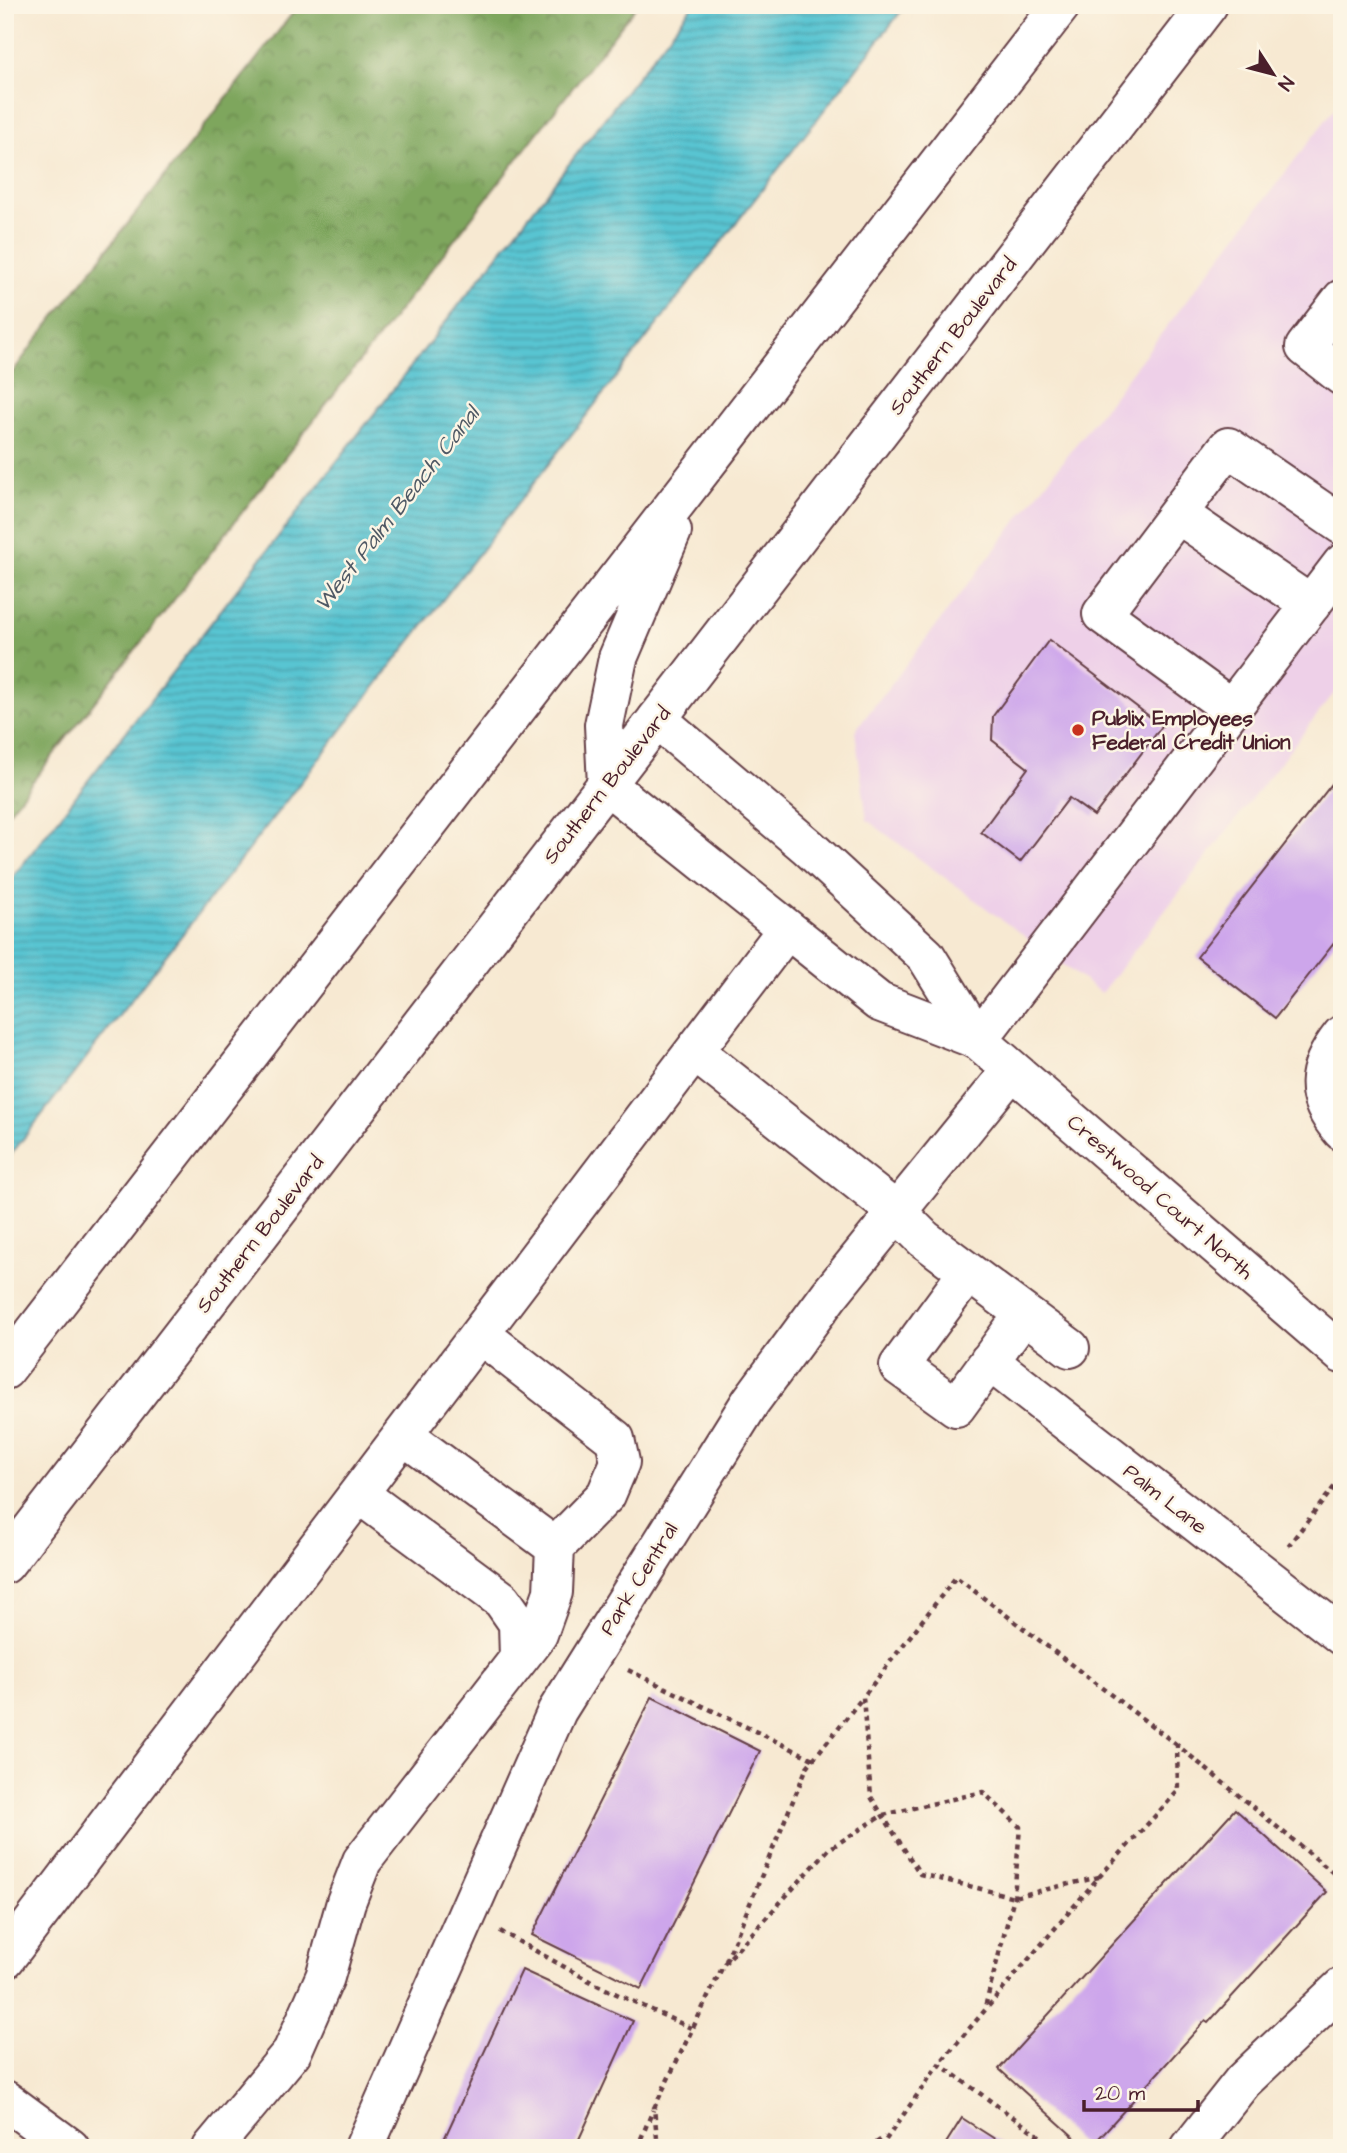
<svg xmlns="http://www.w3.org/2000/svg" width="1347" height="2153" font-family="'Architects Daughter',sans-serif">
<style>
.built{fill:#eed0e8}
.forest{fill:url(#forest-crowns);stroke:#646244;stroke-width:2}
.water{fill:url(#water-rules);stroke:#52727e;stroke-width:2}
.building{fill:#cda6eb}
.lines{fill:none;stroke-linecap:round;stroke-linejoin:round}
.minor-casing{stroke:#643d44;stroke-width:42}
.highway-casing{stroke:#643d44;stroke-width:42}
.path{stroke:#643d44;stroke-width:4.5;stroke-dasharray:5 5;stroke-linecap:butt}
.minor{stroke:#fff;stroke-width:38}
.highway{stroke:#fff;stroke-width:38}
.poi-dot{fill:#c8321e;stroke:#fcf5e5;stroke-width:2.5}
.labels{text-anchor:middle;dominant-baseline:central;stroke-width:5;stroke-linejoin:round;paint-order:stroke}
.street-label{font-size:21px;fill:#4a1f2b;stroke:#fcf5e5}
.poi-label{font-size:21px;font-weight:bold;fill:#4a1f2b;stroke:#fcf5e5;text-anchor:start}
.water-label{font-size:23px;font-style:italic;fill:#4f5965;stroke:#fcf5e5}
</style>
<defs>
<pattern id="forest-crowns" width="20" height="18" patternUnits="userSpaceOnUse" patternTransform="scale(1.75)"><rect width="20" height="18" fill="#7ea65d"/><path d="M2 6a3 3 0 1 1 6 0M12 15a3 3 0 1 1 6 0" fill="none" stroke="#69874d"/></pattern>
<pattern id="water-rules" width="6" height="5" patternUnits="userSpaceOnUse" patternTransform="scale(1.75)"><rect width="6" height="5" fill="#59c5d2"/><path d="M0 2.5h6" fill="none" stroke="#4c9fab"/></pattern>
</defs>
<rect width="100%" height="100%" fill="#fcf5e5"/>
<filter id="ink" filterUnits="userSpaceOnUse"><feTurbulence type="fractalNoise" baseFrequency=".0143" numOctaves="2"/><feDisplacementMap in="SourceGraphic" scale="14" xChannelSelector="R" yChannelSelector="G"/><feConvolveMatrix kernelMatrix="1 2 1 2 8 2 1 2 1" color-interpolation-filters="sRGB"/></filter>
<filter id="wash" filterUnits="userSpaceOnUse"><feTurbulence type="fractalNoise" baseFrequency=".00686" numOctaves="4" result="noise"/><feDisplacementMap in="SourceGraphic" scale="28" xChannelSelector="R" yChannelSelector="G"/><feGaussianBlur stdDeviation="1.57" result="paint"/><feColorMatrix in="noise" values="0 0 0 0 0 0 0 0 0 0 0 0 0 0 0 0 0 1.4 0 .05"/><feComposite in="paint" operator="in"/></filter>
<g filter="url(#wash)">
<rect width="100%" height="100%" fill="#f7e9d2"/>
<path class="built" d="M1342,99V683L1101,993L867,820L855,731Z"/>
<path class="forest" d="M299,5H637L5,817V383L31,347Z"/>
<path class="water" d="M693,5H906L5,1162V887Z"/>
<g id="blocks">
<path class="building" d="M1049,640L1162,726L1094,816L1069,798L1020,862L981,832L1028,768L992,740L993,716Z
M1342,771V933L1275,1018L1197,957Z
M652,1697L760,1751L641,1989L532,1935Z
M1235,1809L1327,1892L1208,2023L1205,2021L1090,2148H1086L999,2069Z
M522,1970L633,2021L575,2148H440Z
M962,2118L1009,2148H943Z"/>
</g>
</g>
<g filter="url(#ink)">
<use href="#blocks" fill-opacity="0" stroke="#643d44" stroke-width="2"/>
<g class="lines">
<g class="minor-casing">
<path id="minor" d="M1342,299L1305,347L1342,376
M1178,514L1311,605
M1232,709L1102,614L1228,447L1342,525
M657,719L808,847L926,956L978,1040L1342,1354
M607,785L879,1002L978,1040
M1342,1035C1315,1069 1312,1097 1342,1131
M978,1040L1342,564
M695,1052L898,1213L924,1239L1070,1348
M968,1272L899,1366L956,1407L1023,1315
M989,1361L1342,1636
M403,1435L555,1547L606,1495L620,1462L615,1439L480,1334
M359,1494L502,1600L518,1623L519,1658
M5,1959L787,929
M5,2100L70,2148
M212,2148L292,2052L325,1977L346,1902L362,1861L538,1634L553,1592L555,1547
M364,2148L557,1711L751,1401L830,1294L1012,1070
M1190,2148L1243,2081L1342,1987"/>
</g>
<g class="highway-casing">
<path id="highway" d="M607,785L604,725L618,658L672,531
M5,1370L1061,5
M5,1564L1208,5"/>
</g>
<path class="path" d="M1288,1546L1342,1477
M628,1670L813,1759
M1099,1877L1014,1897L920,1874L871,1797L863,1697L956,1577L1177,1745
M500,1931L595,1984L693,2029
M726,1961L807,1767L863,1697
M637,2148L653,2110
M658,2148L654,2108L724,1964L829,1849L883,1815L983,1792L1020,1827L1014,1897L985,2007
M868,2148L885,2137
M880,2148L939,2064
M1056,2148L939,2064L1099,1877L1178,1791L1177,1745L1342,1880"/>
<use href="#minor" class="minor"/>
<use href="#highway" class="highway"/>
</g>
</g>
<circle class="poi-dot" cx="1078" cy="730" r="7"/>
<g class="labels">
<g class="street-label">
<text transform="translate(953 336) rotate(-52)">Southern Boulevard</text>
<text transform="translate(607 785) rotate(-52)">Southern Boulevard</text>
<text transform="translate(1160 1197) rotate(41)">Crestwood Court North</text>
<text transform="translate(260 1234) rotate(-52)">Southern Boulevard</text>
<text transform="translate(1165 1499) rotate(38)">Palm Lane</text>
<text transform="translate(639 1579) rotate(-58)">Park Central</text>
</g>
<g class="poi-label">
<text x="1092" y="718">Publix Employees<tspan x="1092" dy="24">Federal Credit Union</tspan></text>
</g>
<g class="water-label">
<text transform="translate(397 509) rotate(-52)">West Palm Beach Canal</text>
</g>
</g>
<rect width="1347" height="2153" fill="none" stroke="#fcf5e5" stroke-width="28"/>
<g transform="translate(1273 74) rotate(126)" stroke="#fcf5e5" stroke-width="5" paint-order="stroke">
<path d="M0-5L12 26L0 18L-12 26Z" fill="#4a1f2b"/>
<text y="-10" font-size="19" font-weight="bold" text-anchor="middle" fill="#4a1f2b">N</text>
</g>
<path d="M1084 2100v10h114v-10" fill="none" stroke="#4a1f2b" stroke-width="3.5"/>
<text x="1095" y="2100" font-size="21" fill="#4a1f2b" stroke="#fcf5e5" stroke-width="5" paint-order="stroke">20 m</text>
</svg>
